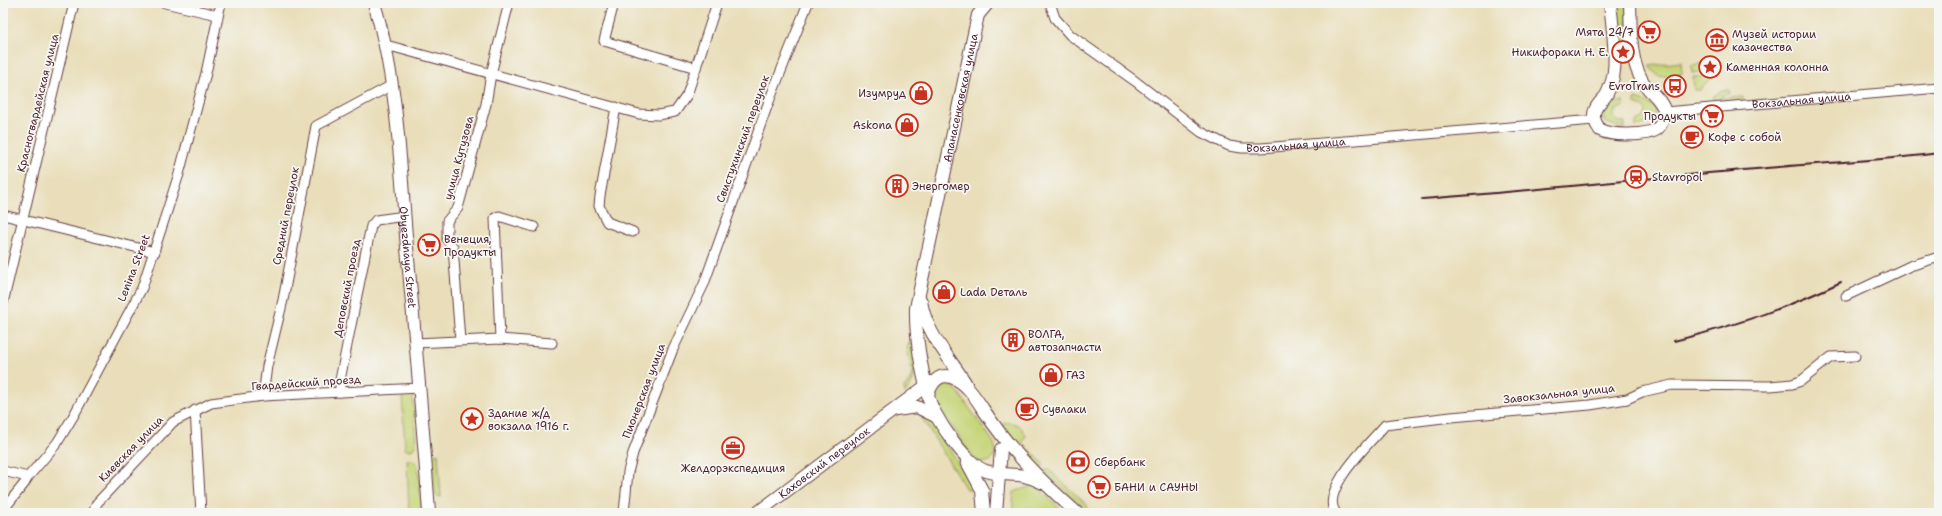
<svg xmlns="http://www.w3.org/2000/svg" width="1942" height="516" font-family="'Shantell Sans',sans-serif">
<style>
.green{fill:#c5d476;stroke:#887a50}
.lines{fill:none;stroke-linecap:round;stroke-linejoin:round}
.minor-casing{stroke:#623c40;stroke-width:11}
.major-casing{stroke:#623c40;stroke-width:14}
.minor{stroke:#fff;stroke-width:9}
.major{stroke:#fff;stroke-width:12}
.rail{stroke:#4a1f2b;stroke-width:2}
.labels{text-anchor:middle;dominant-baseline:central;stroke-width:3.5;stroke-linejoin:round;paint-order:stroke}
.poi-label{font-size:11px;fill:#4a1f2b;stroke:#f6f6f2;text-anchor:start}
.street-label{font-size:11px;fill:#4a1f2b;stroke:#f6f6f2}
</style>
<rect width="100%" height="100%" fill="#f6f6f2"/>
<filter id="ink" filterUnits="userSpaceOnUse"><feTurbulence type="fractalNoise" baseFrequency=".025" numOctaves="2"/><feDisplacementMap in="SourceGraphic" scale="8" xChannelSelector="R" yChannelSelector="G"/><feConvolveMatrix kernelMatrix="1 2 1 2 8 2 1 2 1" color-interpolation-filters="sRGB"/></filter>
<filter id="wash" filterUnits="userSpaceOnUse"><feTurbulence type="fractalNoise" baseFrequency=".012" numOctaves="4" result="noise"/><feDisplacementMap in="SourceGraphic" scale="16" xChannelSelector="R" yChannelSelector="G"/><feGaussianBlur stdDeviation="0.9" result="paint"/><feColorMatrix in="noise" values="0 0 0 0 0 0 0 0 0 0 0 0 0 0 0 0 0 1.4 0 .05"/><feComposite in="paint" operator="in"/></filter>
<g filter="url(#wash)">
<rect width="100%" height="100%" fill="#e9deb9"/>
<path class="green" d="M1614,3H1627L1629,50L1617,51Z
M1681,62L1682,74L1659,77L1649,66Z
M1715,62L1716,70L1692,73L1691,65Z
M1711,76L1712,78L1700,90H1694L1693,77Z
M1722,90H1729L1730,94L1722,95V98L1743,97V101L1714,102L1713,97Z
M1635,99L1649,103L1656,110C1656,121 1644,124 1636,127V122L1644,117L1646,111L1643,107L1635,104Z
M1623,101L1624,106L1616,110L1613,116L1617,121L1625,123V128L1615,126L1605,122L1603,115C1606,106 1614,103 1623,101Z
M911,341C914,360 920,378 905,393L904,388C917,375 910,363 907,349L909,342Z
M942,384H948L956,389L994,443L996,453L990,461L982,463L973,458L936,403L934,393Z
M408,393L413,395L416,445L412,450L405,449L402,395Z
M920,415L933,424L975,489H966Z
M1004,423C1014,421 1023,426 1026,436L1022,442L1044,464L1041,469L1011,443L1002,428Z
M438,453L441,497L435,495L432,455Z
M407,460H413L418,465L422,513H409Z
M1047,468L1088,506L1086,510L1044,471Z
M1034,485L1065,513H1012L1014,492Z"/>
</g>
<g filter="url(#ink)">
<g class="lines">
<g class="minor-casing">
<g id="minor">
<path d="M165,3L217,15"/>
<path d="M614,3L604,41L696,68"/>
<path id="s1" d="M1050,3L1055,18L1070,35L1135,81L1201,132L1229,146L1242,148H1261L1594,120"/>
<path d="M386,45L639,114L658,115L675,112L687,95L717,3"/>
<path d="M616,107L600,196L599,206L607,222L633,232"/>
<path id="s2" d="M1665,112L1939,88"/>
<path d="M3,215L155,252"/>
<path d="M1846,296L1910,266L1939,257"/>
<path d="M3,303L74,3"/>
<path d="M500,339L495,218L499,216L534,227"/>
<path d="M460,340L453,247L447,240V221L458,208L486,104L491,74L509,3"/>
<path d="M416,343L500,339L552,343"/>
<path d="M340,392V380L371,226L376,220L405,216"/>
<path d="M263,396L267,366L283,300L316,126L392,85"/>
<path d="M195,410L201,513"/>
<path d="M3,471L28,477"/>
<path d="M3,510L24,484L28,477L57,443L74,415L142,288L179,174L206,73L221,3"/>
<path d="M93,513L97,503L173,422L211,403L263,396L420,388"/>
<path d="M624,513L628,472L633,453L673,349L704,284L768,104L808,3"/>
<path d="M1336,513C1318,491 1371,442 1385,425L1451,417L1590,405L1627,399L1642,392L1672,385L1770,386L1792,384L1801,381L1831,357L1855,356"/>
</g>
</g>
<g class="major-casing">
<g id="major">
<path id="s3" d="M374,3C397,78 400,159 406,236C414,328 423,420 429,513"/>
<path d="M1610,3C1612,23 1618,63 1612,81C1610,86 1608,94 1604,98C1593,109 1590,116 1600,130C1611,136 1647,136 1657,129C1662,124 1664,118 1665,112C1661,98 1650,93 1643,82C1629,59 1631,29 1630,3"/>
<path d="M921,301C926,334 949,356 966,384"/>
<path id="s4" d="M928,395C921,367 915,337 916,308L973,38L978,15L988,3"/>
<path d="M896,410L917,407L937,417"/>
<path d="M967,462L982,490L984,513"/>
<path d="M1043,483C1019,470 1009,478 986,471C967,466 931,414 928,395C931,384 938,373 951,377C966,382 975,397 983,409C1009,449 1041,481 1077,513"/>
<path id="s5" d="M757,513L931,382"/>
<path d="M996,513L1001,449"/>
</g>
</g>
<use href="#minor" class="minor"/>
<use href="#major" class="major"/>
<path class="rail" d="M1422,199C1533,191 1644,178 1756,169C1817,163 1878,161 1939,153
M1674,341C1731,327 1787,308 1841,282"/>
</g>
</g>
<defs>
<g id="supermarket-ring" transform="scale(1.15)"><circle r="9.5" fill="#f6f6f2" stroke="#c8321e" stroke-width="1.5"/><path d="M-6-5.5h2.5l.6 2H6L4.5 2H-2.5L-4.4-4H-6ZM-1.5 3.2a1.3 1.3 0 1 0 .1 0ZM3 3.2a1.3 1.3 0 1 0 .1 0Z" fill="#c8321e"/></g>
<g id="museum-ring" transform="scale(1.15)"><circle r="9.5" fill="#f6f6f2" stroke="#c8321e" stroke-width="1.5"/><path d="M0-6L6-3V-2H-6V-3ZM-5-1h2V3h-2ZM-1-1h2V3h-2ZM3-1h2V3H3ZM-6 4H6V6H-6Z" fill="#c8321e"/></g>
<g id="sight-ring" transform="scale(1.15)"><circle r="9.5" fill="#f6f6f2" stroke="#c8321e" stroke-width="1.5"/><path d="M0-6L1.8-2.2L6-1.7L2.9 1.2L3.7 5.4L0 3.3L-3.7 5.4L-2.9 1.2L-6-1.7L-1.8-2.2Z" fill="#c8321e"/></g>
<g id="bus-ring" transform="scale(1.15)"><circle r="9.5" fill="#f6f6f2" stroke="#c8321e" stroke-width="1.5"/><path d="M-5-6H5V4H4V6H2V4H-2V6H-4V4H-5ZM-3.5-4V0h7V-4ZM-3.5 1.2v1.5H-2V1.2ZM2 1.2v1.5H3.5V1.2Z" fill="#c8321e"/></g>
<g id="shop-ring" transform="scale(1.15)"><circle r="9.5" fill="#f6f6f2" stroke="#c8321e" stroke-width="1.5"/><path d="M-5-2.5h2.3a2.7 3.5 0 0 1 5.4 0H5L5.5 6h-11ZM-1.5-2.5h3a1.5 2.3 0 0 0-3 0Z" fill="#c8321e"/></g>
<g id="cafe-ring" transform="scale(1.15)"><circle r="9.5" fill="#f6f6f2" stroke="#c8321e" stroke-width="1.5"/><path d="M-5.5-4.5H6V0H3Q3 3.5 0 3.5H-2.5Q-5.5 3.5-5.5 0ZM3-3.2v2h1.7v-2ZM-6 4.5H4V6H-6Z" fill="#c8321e"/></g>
<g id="station-ring" transform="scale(1.15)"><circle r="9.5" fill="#f6f6f2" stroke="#c8321e" stroke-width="1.5"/><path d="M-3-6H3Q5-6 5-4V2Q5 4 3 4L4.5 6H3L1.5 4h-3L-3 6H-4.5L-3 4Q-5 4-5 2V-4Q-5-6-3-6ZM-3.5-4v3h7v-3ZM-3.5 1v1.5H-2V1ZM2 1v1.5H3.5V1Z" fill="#c8321e"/></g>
<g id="building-ring" transform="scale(1.15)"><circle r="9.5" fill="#f6f6f2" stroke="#c8321e" stroke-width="1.5"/><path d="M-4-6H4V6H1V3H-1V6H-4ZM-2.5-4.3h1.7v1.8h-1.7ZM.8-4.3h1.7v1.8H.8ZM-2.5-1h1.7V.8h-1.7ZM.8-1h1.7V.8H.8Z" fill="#c8321e"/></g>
<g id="office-ring" transform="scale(1.15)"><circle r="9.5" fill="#f6f6f2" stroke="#c8321e" stroke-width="1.5"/><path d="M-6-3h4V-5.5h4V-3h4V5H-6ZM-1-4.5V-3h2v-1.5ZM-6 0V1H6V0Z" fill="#c8321e"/></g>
<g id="bank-ring" transform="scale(1.15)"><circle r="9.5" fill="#f6f6f2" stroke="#c8321e" stroke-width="1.5"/><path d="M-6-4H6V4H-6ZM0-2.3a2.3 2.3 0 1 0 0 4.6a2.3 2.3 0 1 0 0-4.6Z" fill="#c8321e"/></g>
</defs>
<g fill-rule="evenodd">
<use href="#supermarket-ring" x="1649" y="32"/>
<use href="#museum-ring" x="1717" y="40"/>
<use href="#sight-ring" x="1623" y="52"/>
<use href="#sight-ring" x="1710" y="67"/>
<use href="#bus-ring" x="1675" y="86"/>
<use href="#shop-ring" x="921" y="93"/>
<use href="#supermarket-ring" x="1712" y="116"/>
<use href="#shop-ring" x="907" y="125"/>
<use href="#cafe-ring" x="1692" y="137"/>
<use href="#station-ring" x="1636" y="177"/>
<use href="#building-ring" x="897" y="186"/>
<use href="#supermarket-ring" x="429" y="245"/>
<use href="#shop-ring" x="944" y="292"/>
<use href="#building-ring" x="1013" y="340"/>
<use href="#shop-ring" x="1051" y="375"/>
<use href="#cafe-ring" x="1027" y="409"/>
<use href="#sight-ring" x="472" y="419"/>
<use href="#office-ring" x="733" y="448"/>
<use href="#bank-ring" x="1078" y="462"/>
<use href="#supermarket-ring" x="1099" y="487"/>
</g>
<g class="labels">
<g class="poi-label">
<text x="1634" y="32" text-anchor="end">Мята 24/7</text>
<text x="1732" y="34">Музей истории<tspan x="1732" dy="13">казачества</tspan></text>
<text x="1608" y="52" text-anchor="end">Никифораки Н. Е.</text>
<text x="1726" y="67">Каменная колонна</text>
<text x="1660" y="86" text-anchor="end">EvroTrans</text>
<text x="906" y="93" text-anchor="end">Изумруд</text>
<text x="1696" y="116" text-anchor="end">Продукты</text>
<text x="892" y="125" text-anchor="end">Askona</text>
<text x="1708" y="137">Кофе с собой</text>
<text x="1652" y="177">Stavropol</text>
<text x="912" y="186">Энергомер</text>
<text x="444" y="239">Венеция,<tspan x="444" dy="13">Продукты</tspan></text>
<text x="960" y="292">Lada Dеталь</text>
<text x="1028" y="334">ВОЛГА,<tspan x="1028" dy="13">автозапчасти</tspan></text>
<text x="1066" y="375">ГАЗ</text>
<text x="1042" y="409">Сувлаки</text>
<text x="488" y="413">Здание ж/д<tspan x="488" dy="13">вокзала 1916 г.</tspan></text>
<text x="1094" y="462">Сбербанк</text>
<text x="733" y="468" text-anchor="middle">Желдорэкспедиция</text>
<text x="1114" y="487">БАНИ и САУНЫ</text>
</g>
<g class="street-label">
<text stroke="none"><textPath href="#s4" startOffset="303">Апанасенковская улица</textPath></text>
<text stroke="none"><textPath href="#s2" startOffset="137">Вокзальная улица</textPath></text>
<text transform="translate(38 103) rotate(-76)">Красногвардейская улица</text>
<text transform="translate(743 139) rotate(-70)">Свистухинский переулок</text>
<text stroke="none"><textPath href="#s1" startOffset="300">Вокзальная улица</textPath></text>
<text transform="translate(459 158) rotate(-75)">улица Кутузова</text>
<text transform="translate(286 216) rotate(-79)">Средний переулок</text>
<text stroke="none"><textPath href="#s3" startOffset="257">Obyezdnaya Street</textPath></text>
<text transform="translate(134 268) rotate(-69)">Lenina Street</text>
<text transform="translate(347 288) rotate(-79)">Деповский проезд</text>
<text transform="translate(306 383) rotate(-4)">Гвардейский проезд</text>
<text transform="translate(644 391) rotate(-69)">Пионерская улица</text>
<text transform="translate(1559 394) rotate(-6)">Завокзальная улица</text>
<text transform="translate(131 449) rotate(-46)">Киевская улица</text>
<text stroke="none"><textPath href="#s5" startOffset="84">Каховский переулок</textPath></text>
</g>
</g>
<rect width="1942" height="516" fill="none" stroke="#f6f6f2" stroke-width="16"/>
</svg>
